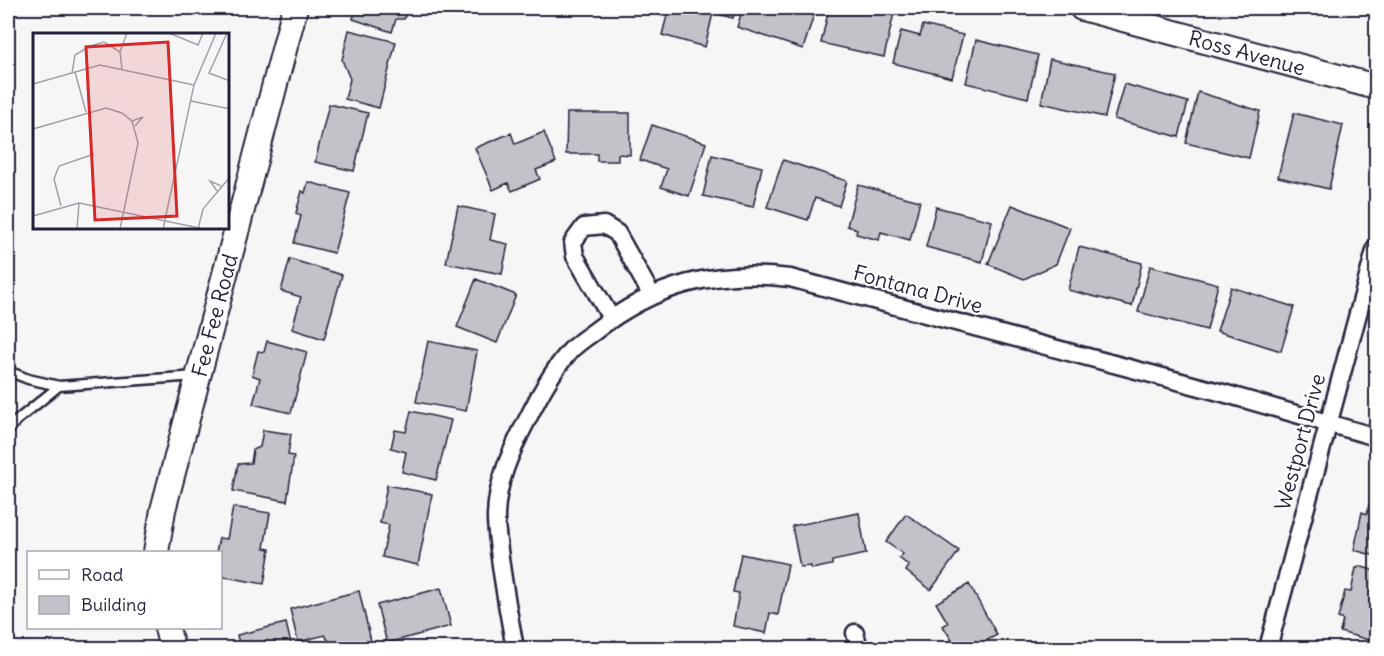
<svg xmlns="http://www.w3.org/2000/svg" width="1384" height="656" font-family="Delius,sans-serif">
<style>
.building{fill:#c2c2c9;stroke:#22223b;stroke-width:1.5}
.lines{fill:none;stroke-linecap:round;stroke-linejoin:round}
.lane-casing{stroke:#22223b;stroke-width:13}
.street-casing{stroke:#22223b;stroke-width:21}
.secondary-casing{stroke:#22223b;stroke-width:28}
.lane{stroke:#fff;stroke-width:8}
.street{stroke:#fff;stroke-width:16}
.secondary{stroke:#fff;stroke-width:24}
.labels{text-anchor:middle;dominant-baseline:central;stroke-width:4.5;stroke-linejoin:round;paint-order:stroke}
.street-label{font-size:21px;fill:#22223b;stroke:#fff}
.inset-road{fill:none;stroke:#a1a1ac;stroke-width:1.5}
.view{fill:#d62828;fill-opacity:0.15;stroke:#d62828;stroke-width:3}
.inset-edge{fill:none;stroke:#22223b;stroke-width:3}
</style>
<rect width="100%" height="100%" fill="#f6f6f7"/>
<filter id="ink" filterUnits="userSpaceOnUse"><feTurbulence type="fractalNoise" baseFrequency=".0167" numOctaves="2"/><feDisplacementMap in="SourceGraphic" scale="12" xChannelSelector="R" yChannelSelector="G"/><feConvolveMatrix kernelMatrix="1 2 1 2 8 2 1 2 1" color-interpolation-filters="sRGB"/></filter>
<g filter="url(#ink)">
<path class="building" d="M356,8H408L404,19H396L392,32L353,19Z
M669,8H736L733,18L713,13L705,47L662,35Z
M743,8H816L803,49L737,27Z
M829,8H883L882,10L894,13L884,57L821,43Z
M923,25L963,35L952,78L893,63L901,31L920,36Z
M349,30L396,42L379,108L345,99L350,79L342,60Z
M976,40L1038,55L1028,98L966,83Z
M1050,59L1115,73L1105,117L1041,103Z
M1124,84L1188,102L1179,137L1114,119Z
M1198,92L1260,111L1249,158L1186,143Z
M329,104L368,113L354,171L315,162Z
M567,113H630V155L618,154V161H597V154H566Z
M1294,113L1343,125L1329,189L1278,177Z
M652,125L706,143L689,196L661,187L667,169L640,160Z
M544,132L556,162L536,170L540,179L512,191L508,183L493,190L475,148L511,133L515,144Z
M712,155L762,167L753,207L703,196Z
M783,160L847,181L839,206L815,198L808,220L767,207Z
M308,182L350,193L334,253L294,243L301,216L296,213L302,191L305,193Z
M858,185L920,201L910,240L881,232L879,240L856,234L857,229L847,226Z
M1012,205L1070,228L1056,264L1024,279L988,264Z
M458,206L495,214L490,240L508,244L502,274L446,263Z
M936,207L992,221L982,262L926,247Z
M1079,247L1142,263L1132,306L1068,290Z
M290,259L342,275L324,339L292,329L301,297L281,291Z
M1150,266L1218,284L1207,330L1138,312Z
M476,279L516,295L497,343L457,327Z
M1231,287L1294,307L1281,351L1217,331Z
M267,341L307,352L291,413L253,404L260,378L252,375L258,351L264,352Z
M428,341L477,351L466,411L416,402Z
M411,411L451,420L436,480L402,472L406,452L391,448L395,430L406,432Z
M263,430L291,434L288,455L294,456L287,501L233,491L238,464L251,463L253,450L260,447Z
M387,485L432,494L418,565L382,557L389,525L380,523Z
M1372,493L1376,495V556L1354,550L1362,512L1367,514Z
M233,507L270,513L264,548L270,549L264,584L220,576V552H216L219,538L227,539Z
M859,513L866,554L832,561V565L811,569V566L800,567L792,526Z
M906,514L959,551L931,590L906,571L909,566L899,558L903,554L886,542Z
M741,554L788,564L778,615L770,613L766,633L733,626L739,593L733,592Z
M1359,566L1376,571V642L1340,632L1343,620L1338,618L1345,591L1351,592L1356,568H1358Z
M969,584L997,635L973,648H960L958,644H954L943,626L948,623L936,603Z
M441,588L451,626L387,643L377,605Z
M359,591L372,645L357,648H333L325,635L298,642L290,609Z
M286,623L292,648H240L237,635Z"/>
<g class="lines">
<g class="lane-casing">
<path id="lane" d="M8,371L28,379L59,386L196,376
M8,431L16,421L59,386"/>
</g>
<g class="street-casing">
<path id="street" d="M611,318L575,256L573,242L584,227L604,225L617,233L652,296
M855,633L859,648
M515,648C509,616 503,583 499,550C498,540 496,529 496,518C496,483 511,451 527,420C539,396 552,371 570,351C577,343 587,337 595,331C655,284 715,269 790,278L1223,393L1376,437
M1268,648L1376,247"/>
</g>
<g class="secondary-casing">
<g id="secondary">
<path id="s1" d="M1082,8L1376,87"/>
<path id="s2" d="M156,552L163,510L295,8"/>
<path d="M167,628L172,648"/>
</g>
</g>
<use href="#lane" class="lane"/>
<use href="#street" class="street"/>
<use href="#secondary" class="secondary"/>
</g>
</g>
<g class="labels">
<g class="street-label">
<text stroke="none"><textPath href="#s1" startOffset="171">Ross Avenue</textPath></text>
<text transform="translate(918 289) rotate(15)">Fontana Drive</text>
<text stroke="none"><textPath href="#s2" startOffset="244">Fee Fee Road</textPath></text>
<text transform="translate(1300 442) rotate(-75)">Westport Drive</text>
</g>
</g>
<g transform="translate(33 33)">
<rect width="196" height="196" fill="#f6f6f7"/>
<path class="inset-road" d="M136,0L165,12L170,0M194,0L176,40L197,48M89,36L87,19L94,0M42,39L53,79M39,40L42,22L57,13L71,9L87,19M0,51L67,32L161,52M158,68L197,76M99,88L110,84L102,93M0,96L73,75L89,80L99,88L105,110L87,196M184,158L177,148L188,153M28,173L21,146L26,133L61,121M0,183L46,170L171,196M44,196L46,170M130,196L161,52L183,0M165,196L170,176L197,144"/>
<path class="view" d="M135,9L144,183L62,187L53,14Z"/>
<rect width="196" height="196" class="inset-edge"/>
</g>
<rect width="1384" height="656" fill="none" stroke="#fff" stroke-width="30"/>
<rect x="15" y="15" width="1354" height="626" fill="none" stroke="#22223b" stroke-width="2" filter="url(#ink)"/>
<rect x="27" y="551" width="195" height="78" fill="#ffffff" stroke="#a7a7b1" stroke-width="1.5"/>
<rect x="39" y="570" width="30" height="9" fill="#ffffff" stroke="#a7a7b1" stroke-width="1.5"/>
<text x="81" y="581" font-size="18" fill="#22223b">Road</text>
<rect x="39" y="596" width="30" height="18" fill="#c2c2c9" stroke="#a7a7b1" stroke-width="1.5"/>
<text x="81" y="611" font-size="18" fill="#22223b">Building</text>
</svg>
